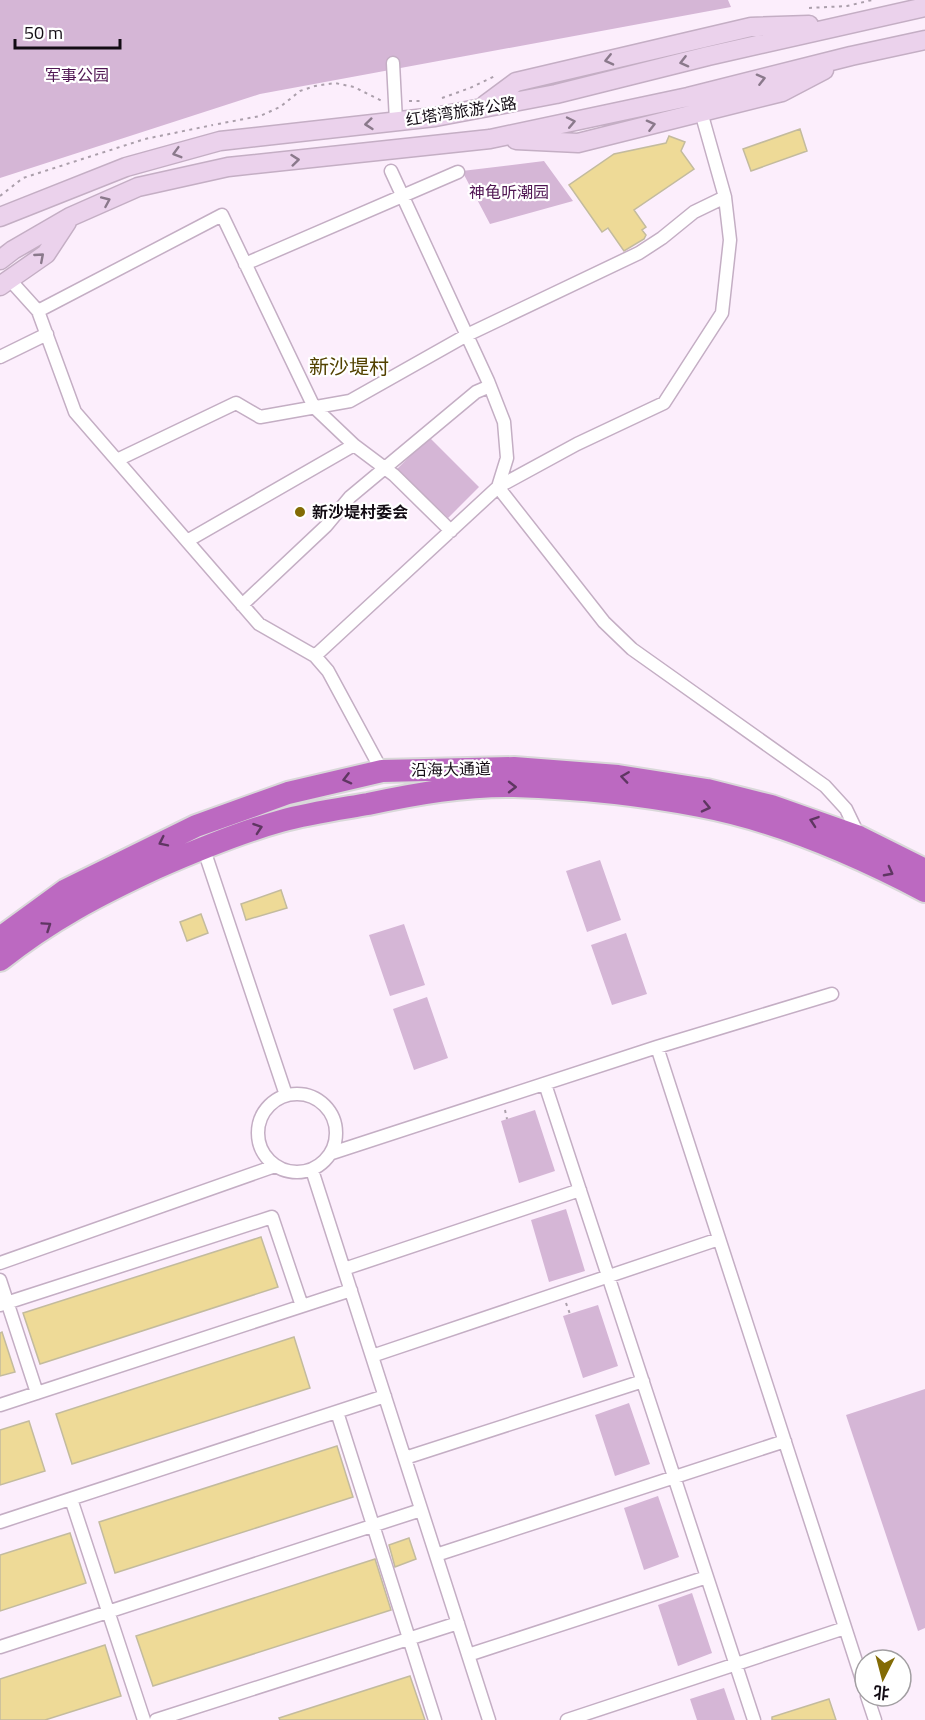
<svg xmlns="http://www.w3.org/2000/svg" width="925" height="1720" font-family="'Titillium Web','Noto Sans SC',sans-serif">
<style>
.green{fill:#d5b6d6}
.building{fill:#eeda97;stroke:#c3bb9e;stroke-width:1.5}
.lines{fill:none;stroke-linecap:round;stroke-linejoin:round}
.street-casing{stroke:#c4aec4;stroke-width:15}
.secondary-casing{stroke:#c4aec4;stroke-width:21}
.highway-casing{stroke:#d9d8d9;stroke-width:26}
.path{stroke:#ab9fab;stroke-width:2;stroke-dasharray:3 4.5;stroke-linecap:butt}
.street{stroke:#fff;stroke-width:12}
.secondary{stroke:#ebd2ec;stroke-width:18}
.highway{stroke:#bc69c1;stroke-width:22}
.oneway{stroke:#8a798b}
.oneway2{stroke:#5f3662}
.poi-dot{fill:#836b05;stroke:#fff;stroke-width:2}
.labels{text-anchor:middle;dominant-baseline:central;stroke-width:4.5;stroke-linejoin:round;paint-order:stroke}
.park-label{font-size:16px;fill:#501653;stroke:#fff}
.street-label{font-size:16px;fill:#130c14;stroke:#fff}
.poi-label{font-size:16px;font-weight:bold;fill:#130c14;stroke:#fff;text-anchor:start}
.quarter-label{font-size:20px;fill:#524100;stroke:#fff}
</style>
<rect width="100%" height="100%" fill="#fceefc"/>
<path class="green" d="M0,0H728L731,7L260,94L0,178Z
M544,161L573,201L490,224L462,171Z
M429,437L479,487L448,518L397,469Z
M600,860L621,920L587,932L566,871Z
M404,924L425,985L390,996L369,935Z
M626,933L647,994L612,1005L591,945Z
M427,997L448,1058L414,1070L393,1009Z
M535,1110L555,1171L519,1183L501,1121Z
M566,1209L585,1271L549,1282L531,1220Z
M598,1305L618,1366L583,1378L563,1316Z
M925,1389V1628L918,1631L846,1415Z
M629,1403L650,1464L615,1476L595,1415Z
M658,1496L679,1557L644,1570L624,1508Z
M692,1593L712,1653L678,1666L658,1605Z
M724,1688L735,1720H697L690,1699Z"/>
<path class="building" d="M800,129L807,151L751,171L743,149Z
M669,136L685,142L681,151L694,169L634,210L646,227L642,230L646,235L644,239L624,251L608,228L602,232L569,185L614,154L666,143Z
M281,890L287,908L246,920L241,904Z
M201,914L208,933L187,941L180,922Z
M261,1237L278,1287L40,1364L23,1313Z
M2,1332L15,1372L0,1376V1333Z
M294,1337L310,1388L72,1464L56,1414Z
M29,1421L45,1471L0,1485V1430Z
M337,1446L353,1497L115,1573L99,1522Z
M70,1533L86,1583L0,1611V1555Z
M409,1538L416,1559L395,1567L389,1545Z
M375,1559L391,1610L153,1686L136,1636Z
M105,1645L121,1696L45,1720H0V1679Z
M410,1676L425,1720H280L279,1718Z
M829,1699L836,1720H772V1717Z"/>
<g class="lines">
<g class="street-casing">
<path id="street" d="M393,63L396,121
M391,171L488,381L504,422L507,458L498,487L604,622L632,649L825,786L846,809L859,836
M245,264L458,172
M10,280L38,311L75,412L259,624L315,656L328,671L382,771
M38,311L222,215L314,407L354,445L394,475L451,531
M0,357L47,334
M117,460L236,403L260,417L350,401L467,335L639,253L662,238L694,212L725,197
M187,541L354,445
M242,605L326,526L350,497L476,392L490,386
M315,656L498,487L577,444L664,403L722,313L730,240L725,197L701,112
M203,847L286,1095
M657,1047L865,1689
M545,1084L754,1720
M258 1133a39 39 0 1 1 78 0a39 39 0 1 1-78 0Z
M332,1153L657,1047L832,994
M312,1170L489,1720
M0,1263L275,1166
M344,1269L580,1190
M0,1280L37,1393
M0,1305L272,1217L302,1306
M372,1356L719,1239
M0,1405L351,1290
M337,1412L435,1720
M405,1458L643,1381
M71,1499L144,1720
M0,1522L385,1396
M436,1555L785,1441
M0,1647L421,1510
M468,1655L707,1577
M867,1696L875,1720
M156,1720L458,1623
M567,1720L845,1628"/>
</g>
<g class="secondary-casing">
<path id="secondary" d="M485,105L516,82L751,27L809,25
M516,140L578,143L782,92L824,70
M0,217L126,167L220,141L435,117L556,94L708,56L925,7
M0,260L13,250L70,217L138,187L228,167L490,139L688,97L851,56L925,40
M0,286L46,254L67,222"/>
</g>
<g class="highway-casing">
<path id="highway" d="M0,938L66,890L196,826L288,793L382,771L514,768L618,776L707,790L771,806L859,837L925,870
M0,960C50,920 98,895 156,868C197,850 238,833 281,821C309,813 339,809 368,804C415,794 465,785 514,786C576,788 639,794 700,806C779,821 855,854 925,891"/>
</g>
<path class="path" d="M809,8L847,6L872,0
M442,98L470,88L497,75
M409,101H421
M218,124L260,116L280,107L300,91L315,86L335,83L354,87L382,101
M0,196L23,178L145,139L213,125
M505,1110L507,1119
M566,1303L570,1314"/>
<use href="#street" class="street"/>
<use href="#secondary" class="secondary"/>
<use href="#highway" class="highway"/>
</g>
<defs><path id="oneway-chevron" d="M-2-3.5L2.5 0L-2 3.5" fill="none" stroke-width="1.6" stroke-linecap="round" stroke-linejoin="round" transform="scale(1.5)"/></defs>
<g class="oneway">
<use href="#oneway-chevron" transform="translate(609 60) rotate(167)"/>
<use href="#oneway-chevron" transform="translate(684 62) rotate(166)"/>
<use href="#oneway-chevron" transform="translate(761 79) rotate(-14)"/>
<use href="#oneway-chevron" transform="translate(571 122) rotate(-12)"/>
<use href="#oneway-chevron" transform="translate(369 124) rotate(174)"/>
<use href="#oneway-chevron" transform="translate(651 125) rotate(-14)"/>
<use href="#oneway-chevron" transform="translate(177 153) rotate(164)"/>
<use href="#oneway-chevron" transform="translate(295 160) rotate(-6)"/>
<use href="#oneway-chevron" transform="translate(106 201) rotate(-24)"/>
<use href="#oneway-chevron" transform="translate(40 257) rotate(-41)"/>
</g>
<g class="oneway2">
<use href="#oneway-chevron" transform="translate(625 777) rotate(-172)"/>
<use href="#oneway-chevron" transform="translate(347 779) rotate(166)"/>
<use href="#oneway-chevron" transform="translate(512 787)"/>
<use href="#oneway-chevron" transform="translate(706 807) rotate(13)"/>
<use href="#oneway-chevron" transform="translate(814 821) rotate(-161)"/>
<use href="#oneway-chevron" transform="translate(258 828) rotate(-19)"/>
<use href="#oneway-chevron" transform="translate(163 842) rotate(154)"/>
<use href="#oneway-chevron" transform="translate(889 872) rotate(28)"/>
<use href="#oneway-chevron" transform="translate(47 926) rotate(-34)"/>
</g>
<circle class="poi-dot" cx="300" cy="512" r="6"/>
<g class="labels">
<g class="park-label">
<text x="77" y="75">军事公园</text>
<text x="509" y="192">神龟听潮园</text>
</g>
<g class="street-label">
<text transform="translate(461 111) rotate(-9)">红塔湾旅游公路</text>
<text transform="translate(451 769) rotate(-1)">沿海大通道</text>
</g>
<g class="poi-label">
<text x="312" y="512">新沙堤村委会</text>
</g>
<g class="quarter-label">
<text x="349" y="366">新沙堤村</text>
</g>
</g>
<g transform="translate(883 1678) rotate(186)"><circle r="28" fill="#ffffff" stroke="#a19ea1" stroke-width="1.5"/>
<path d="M0-4.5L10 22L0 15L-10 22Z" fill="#836b05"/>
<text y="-9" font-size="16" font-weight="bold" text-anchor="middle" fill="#130c14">北</text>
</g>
<path d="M15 39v9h105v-9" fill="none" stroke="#130c14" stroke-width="3"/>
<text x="24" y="39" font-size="18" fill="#130c14" stroke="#ffffff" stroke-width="4.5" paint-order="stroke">50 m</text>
</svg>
